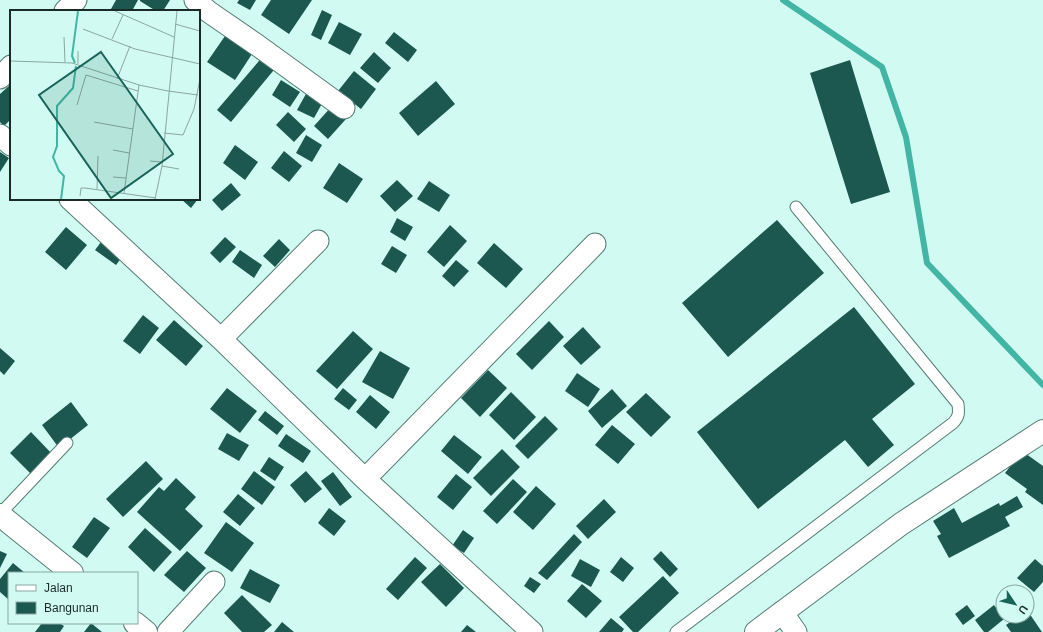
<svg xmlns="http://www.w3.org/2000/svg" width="1043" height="632" font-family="Helvetica,sans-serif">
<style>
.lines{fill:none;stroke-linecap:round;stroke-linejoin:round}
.stream{stroke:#43b5a5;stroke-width:6}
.building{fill:#1c5850}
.service-casing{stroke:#557b74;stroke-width:13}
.minor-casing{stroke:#557b74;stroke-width:23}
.secondary-casing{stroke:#557b74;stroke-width:24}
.primary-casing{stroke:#557b74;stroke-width:24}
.service{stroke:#fff;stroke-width:11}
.minor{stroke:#fff;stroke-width:21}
.secondary{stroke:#fff;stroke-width:22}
.primary{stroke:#fff;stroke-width:22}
.inset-river{fill:none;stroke:#43b5a5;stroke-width:2}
.inset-road{fill:none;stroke:#88a7a1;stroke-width:1}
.view{fill:#196359;fill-opacity:0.15;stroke:#196359;stroke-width:2}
.inset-edge{fill:none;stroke:#1a2a27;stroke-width:2}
</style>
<rect width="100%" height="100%" fill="#d1fbf2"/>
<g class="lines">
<path class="stream" d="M783,0L882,67L906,137L927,263L1043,385"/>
</g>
<path class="building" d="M116,0H138L132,11H114L111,9Z
M140,0H170L163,11H156L140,1Z
M239,0H256L250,10L237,3Z
M271,0H312L289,34L261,15Z
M322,10L332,15L321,40L311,35Z
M339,22L362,34L350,55L328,43Z
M394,32L417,50L408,62L385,43Z
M225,36L252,54L235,80L207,62Z
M374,52L391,68L378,83L360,68Z
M265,54L278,65L231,122L217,110Z
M850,60L890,192L851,204L810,73Z
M354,71L376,89L361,109L338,91Z
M281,80L300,92L290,107L272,95Z
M436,81L455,104L418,136L399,113Z
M11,84V119L4,126L0,122V94Z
M307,92L324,100L314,118L297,110Z
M332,106L346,119L328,139L314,126Z
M288,112L306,129L294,142L276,125Z
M306,135L322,145L312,162L296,153Z
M235,145L258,162L245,180L223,163Z
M284,151L302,166L289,182L271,168Z
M0,152L9,158L0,172Z
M339,163L363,179L347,203L323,188Z
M397,180L413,196L395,212L380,196Z
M429,181L450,195L439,212L417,199Z
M231,183L241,195L222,211L212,200Z
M181,199H198L191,208Z
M397,218L413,227L405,241L390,232Z
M777,220L824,273L728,357L682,303Z
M450,225L467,241L444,267L427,252Z
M66,227L87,245L66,270L45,252Z
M225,237L236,247L220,263L210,253Z
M279,239L290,250L275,267L263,256Z
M101,242L122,257L116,265L95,250Z
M494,243L523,269L506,288L477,263Z
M392,246L407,255L396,273L381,264Z
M240,250L262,265L254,278L232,262Z
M456,260L469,271L454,287L442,276Z
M854,307L915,384L872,419L894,445L868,467L845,440L758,509L697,432Z
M143,315L159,328L140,354L123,341Z
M174,320L203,346L186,366L156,340Z
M549,321L564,337L532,370L516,354Z
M583,327L601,347L581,365L563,346Z
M353,331L373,349L337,389L316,371Z
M0,348L15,361L4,375L0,371Z
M380,351L410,368L393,399L362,382Z
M488,370L507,388L480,417L461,398Z
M577,373L600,389L588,407L565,391Z
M227,388L257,411L240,433L210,409Z
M343,388L357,400L349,410L334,399Z
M612,389L627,406L602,428L588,411Z
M511,392L536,417L514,440L489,415Z
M646,393L671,417L651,437L626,412Z
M370,395L390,412L376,429L356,412Z
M71,402L88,425L59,448L42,425Z
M265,411L284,426L277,435L258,420Z
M545,416L558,429L528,459L515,446Z
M612,425L635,444L618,464L595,445Z
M31,432L54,456L33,476L10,453Z
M227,433L249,445L239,461L218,449Z
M286,434L311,451L303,463L278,446Z
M454,435L482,457L468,474L441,451Z
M502,449L520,467L491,496L473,478Z
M1022,451L1043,466V505L1025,492L1027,489L1005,473Z
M269,457L284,467L275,481L260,471Z
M146,461L163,479L123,517L106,499Z
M254,471L275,487L262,505L241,489Z
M306,471L322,489L305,503L290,485Z
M333,472L352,497L340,506L321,481Z
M456,474L472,487L453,510L437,497Z
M176,478L196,497L185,509L203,526L180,551L137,512L159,487L164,491Z
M513,479L527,492L497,524L483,511Z
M536,486L556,504L533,530L513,512Z
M238,494L255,508L240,526L223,512Z
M1017,496L1023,507L1005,517L1010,526L949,558L937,536L941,534L933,521L954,508L962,523L999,503L1000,506Z
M604,499L616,512L588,539L576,526Z
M329,508L346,521L334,536L318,523Z
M94,517L110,528L87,558L72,547Z
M226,522L254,543L232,572L204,553Z
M145,528L172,552L154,572L128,547Z
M463,530L474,538L464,553L452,546Z
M574,534L582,542L547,580L538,573Z
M0,551L7,554L0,568Z
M187,551L206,568L184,592L164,575Z
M661,551L678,569L670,577L653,559Z
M415,557L427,568L398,600L386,589Z
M621,557L634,568L623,582L610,572Z
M580,559L600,570L591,587L571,576Z
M1035,559L1043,566V582L1034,592L1017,578Z
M13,563L25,573H9V600L0,592V579Z
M440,564L464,588L446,607L421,582Z
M250,569L280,585L270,603L240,588Z
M663,576L679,593L638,632H633L619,617Z
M530,577L541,584L534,593L524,586Z
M582,584L602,601L586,618L567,601Z
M242,595L272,625L264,632H242L224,613Z
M967,605L975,616L963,625L955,614Z
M994,605L1004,619L988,632H984L975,620Z
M1027,610L1042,632H1011L1006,625L1019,616H1027Z
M611,618L624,629L622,632H599Z
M282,622L294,632H274Z
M42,623H59L64,626L60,632H35Z
M91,623L102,632H84Z
M467,625L476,632H461Z"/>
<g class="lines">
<g class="service-casing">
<path id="service" d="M0,514L67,443
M676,632L953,423C959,417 959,413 958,404L796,207"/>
</g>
<g class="minor-casing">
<path id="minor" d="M195,0L209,12L257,45L344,108
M65,11L76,0
M0,78L11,66
M0,135L11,145
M70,199L221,339L365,479L532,632
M221,339L318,241
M365,479L595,244
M782,612L796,632
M168,632L214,582"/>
</g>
<g class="secondary-casing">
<path id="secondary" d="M756,632L901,524L1043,431"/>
</g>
<g class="primary-casing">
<path id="primary" d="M0,515L72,573
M135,623L146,632"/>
</g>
<use href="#service" class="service"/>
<use href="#minor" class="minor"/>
<use href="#secondary" class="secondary"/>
<use href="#primary" class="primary"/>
</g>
<g transform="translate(10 10)">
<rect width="190" height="190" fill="#d1fbf2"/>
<path class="inset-river" d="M65,53L62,46L68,1M51,189L54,166L49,161L43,147L47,136V96L63,78L66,56"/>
<path class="inset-road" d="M105,1L164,27M165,14L190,21M73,19L125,39L190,54M54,27L55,52M102,29L113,5M68,41V54M0,51L62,53L129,75L158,81M107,69L120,36M158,81L188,85M67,95L76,65L128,81M84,112L123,119M154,123L173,125L184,99L190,69M103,140L119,143M140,151L152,152M152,156L169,159M103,167L116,168M87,179L88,146M114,183L129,75M70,186L71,178H75L146,188M145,189L152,156L167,1"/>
<path class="view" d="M91,42L163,144L101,188L29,85Z"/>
<rect width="190" height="190" class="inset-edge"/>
</g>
<rect x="8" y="572" width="130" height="52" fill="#d1fbf2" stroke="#88a7a1"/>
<rect x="16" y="585" width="20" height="6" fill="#ffffff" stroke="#88a7a1"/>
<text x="44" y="592" font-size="12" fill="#1a2a27">Jalan</text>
<rect x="16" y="602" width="20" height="12" fill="#1c5850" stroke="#88a7a1"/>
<text x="44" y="612" font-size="12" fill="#1a2a27">Bangunan</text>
<g transform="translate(1015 604) rotate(125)"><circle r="19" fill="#d1fbf2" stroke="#88a7a1"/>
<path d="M0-3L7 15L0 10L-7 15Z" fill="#196359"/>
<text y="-6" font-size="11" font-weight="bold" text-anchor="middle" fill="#1a2a27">U</text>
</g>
</svg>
